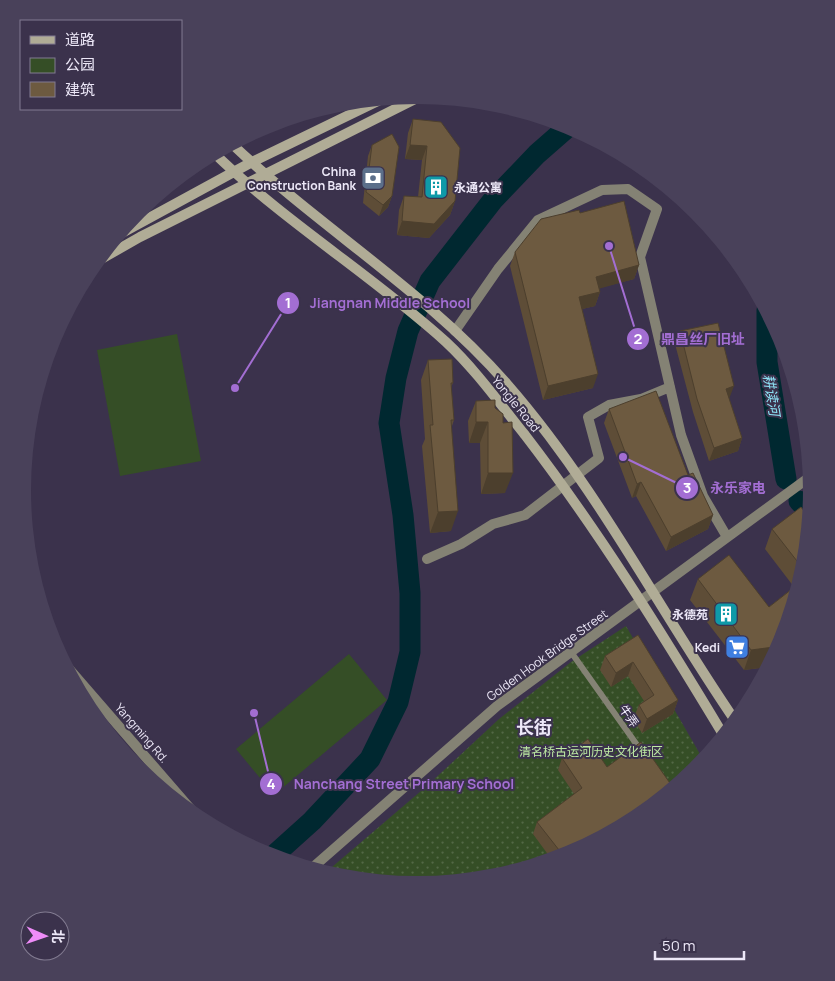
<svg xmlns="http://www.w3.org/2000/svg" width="835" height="981" font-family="Manrope,'Noto Sans SC',sans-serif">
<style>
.green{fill:url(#green-dots)}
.pitch{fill:#354e26}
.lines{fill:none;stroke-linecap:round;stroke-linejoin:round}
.river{stroke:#002830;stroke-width:21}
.lane{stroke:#848274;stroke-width:6}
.street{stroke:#848274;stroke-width:10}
.secondary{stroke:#b0ac96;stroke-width:10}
.wall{fill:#5e4d37}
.shaded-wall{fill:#4c3f2d}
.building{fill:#6d5a40;stroke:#4c3f2d}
.labels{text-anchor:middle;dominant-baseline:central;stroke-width:4;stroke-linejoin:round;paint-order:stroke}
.poi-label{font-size:12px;font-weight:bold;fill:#ede8f8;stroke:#3b324c;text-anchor:end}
.street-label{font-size:12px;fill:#ede8f8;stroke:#3b324c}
.park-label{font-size:12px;fill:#beeca3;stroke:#3b324c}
.water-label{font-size:14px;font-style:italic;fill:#8ee4f7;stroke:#3b324c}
.district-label{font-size:18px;font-weight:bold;fill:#ede8f8;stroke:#3b324c}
.leader{fill:none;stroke:#a36ed3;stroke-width:2}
.callout-dot{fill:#a36ed3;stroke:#3b324c;stroke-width:2}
.mark-label{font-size:15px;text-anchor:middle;font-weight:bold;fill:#fff}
.callout-label{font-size:14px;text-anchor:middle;font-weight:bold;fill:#a36ed3;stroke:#3b324c;stroke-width:4;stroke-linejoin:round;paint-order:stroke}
</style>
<defs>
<pattern id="green-dots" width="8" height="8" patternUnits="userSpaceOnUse" patternTransform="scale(1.25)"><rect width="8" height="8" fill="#354e26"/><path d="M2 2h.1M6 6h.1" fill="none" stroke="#536846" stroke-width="1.8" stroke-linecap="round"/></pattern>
</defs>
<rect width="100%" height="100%" fill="#3b324c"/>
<path class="green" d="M626,626L704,761L697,770L637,819L568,856L494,878L417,885L340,878L325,873L428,785L499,719L571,662Z"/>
<path class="pitch" d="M177,334L201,461L120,476L97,350Z
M349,654L387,700L274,795L236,749Z"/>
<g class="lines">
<path class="river" d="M767,310V362L786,479
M799,501L810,513
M272,857L312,821L370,759L398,702L410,652V593L403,515L389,423L396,378L408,331L430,281L493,200L537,154L569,126"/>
<path class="lane" d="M571,652L642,752"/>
<path class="street" d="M455,331L498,269L538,220L602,190L628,189L657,209L640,257L681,435L703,496L727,537
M427,559L461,544L493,524L525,515L599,458L588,417L609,405L641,399L670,387
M64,663L201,821
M311,869L497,706L811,476"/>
<path class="secondary" d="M232,144C320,228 427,292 507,384C597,487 659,610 736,722
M214,153C286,223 372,275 446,342C475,369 500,404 525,435C598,530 662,633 724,736
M118,235L252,162L382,99
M96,262L140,237L421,96"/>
</g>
<path class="wall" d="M413,119L455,201L450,215L429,238L397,235L399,210L404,196L418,197L422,160L405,159L408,133Z
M372,145L392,196L388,207L379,216L363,203L368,156Z
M580,213L639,265L634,279L599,288L600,292L595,306L582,309L593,388L543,400L510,266L515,252Z
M680,331L729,399L742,438L738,451L709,461L693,412L675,344Z
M428,360L453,383L451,387L454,420L452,426L451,531L430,533L422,446L425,439L421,380Z
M476,401L495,408L505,493L481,494L480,443H469L468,421Z
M609,409L688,475L713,515L708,529L666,551L636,496L632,498L604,423Z
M772,529L805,568L782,642L767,667L744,670L690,600L698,579L769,607L794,587L765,549Z
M638,635L678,700L673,714L642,733L633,719L639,705L644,701L628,676L611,687L600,670L605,656Z
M562,758L607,767L568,856L552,861V860L533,834L537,822L574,794L558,770Z"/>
<path class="shaded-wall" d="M410,145L427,146L422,160L405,159Z
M392,196L388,207L379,216L383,205Z
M455,201L450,215L429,238L397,235L402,221Z
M639,265L634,279L591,291L596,277Z
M600,292L595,306L574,311L579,297Z
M598,374L593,388L543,400L548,386Z
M734,386L729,399L726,389Z
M476,422H488L480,443H469Z
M742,438L738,451L709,461L714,448Z
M488,473H513L505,493L481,494Z
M641,482L636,496L632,498L637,484Z
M458,511L451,531L430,533L438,512Z
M713,515L708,529L666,551L671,537Z
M783,640L770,664L767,667L744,670L751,650Z
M633,662L628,676L611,687L616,673Z
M678,700L673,714L642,733L647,719Z"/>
<path class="building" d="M413,119L441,122L460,148L455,201L434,224L402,221L404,196L422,197L427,146L410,145Z
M392,134L399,147L392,196L383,205L366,192L372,145Z
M624,201L639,265L596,277L600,292L579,297L598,374L548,386L515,252L541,219L579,210L580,213Z
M718,323L734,386L726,389L742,438L714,448L697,399L680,331Z
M452,359L453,383H451L454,420H451L458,511L438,512L430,425H433L428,360Z
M656,391L688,475L693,473L713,515L671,537L641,482L637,484L609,409Z
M495,400V408L503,414V423L512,422L513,473H488V422H476V401Z
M801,507L810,519L804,570L772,529Z
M729,555L769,607L801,582L783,640L774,647L751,650L698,579Z
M638,635L678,700L647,719L639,705L654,695L633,662L616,673L605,656Z
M588,739L607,767L641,742L672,786L671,791L637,819L568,856L558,859L554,854L559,850L537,822L582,788L562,758Z"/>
<defs>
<g id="bank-square" transform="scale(1.25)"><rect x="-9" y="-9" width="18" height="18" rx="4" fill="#5c6f8a" stroke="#3b324c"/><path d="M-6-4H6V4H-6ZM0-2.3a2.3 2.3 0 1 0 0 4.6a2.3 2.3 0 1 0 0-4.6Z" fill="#fff"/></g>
<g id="building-square" transform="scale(1.25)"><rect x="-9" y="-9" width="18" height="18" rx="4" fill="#0f9aa8" stroke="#3b324c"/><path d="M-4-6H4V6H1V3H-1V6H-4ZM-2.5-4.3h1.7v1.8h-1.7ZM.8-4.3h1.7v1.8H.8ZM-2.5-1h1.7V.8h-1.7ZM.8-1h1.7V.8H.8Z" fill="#fff"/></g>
<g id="supermarket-square" transform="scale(1.25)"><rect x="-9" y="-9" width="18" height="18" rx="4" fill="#3f7fe0" stroke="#3b324c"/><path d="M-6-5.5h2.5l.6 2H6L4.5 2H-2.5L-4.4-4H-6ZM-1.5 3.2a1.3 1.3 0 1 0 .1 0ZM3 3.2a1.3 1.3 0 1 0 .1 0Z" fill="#fff"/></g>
</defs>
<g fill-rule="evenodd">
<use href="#bank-square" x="373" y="178"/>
<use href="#building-square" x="436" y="187"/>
<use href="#building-square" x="726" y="614"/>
<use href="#supermarket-square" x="737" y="647"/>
</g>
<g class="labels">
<g class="poi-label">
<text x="356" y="171">China<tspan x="356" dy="14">Construction Bank</tspan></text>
<text x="454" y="187" text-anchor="start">永通公寓</text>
<text x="708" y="614">永德苑</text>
<text x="720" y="647">Kedi</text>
</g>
<g class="street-label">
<text transform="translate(516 404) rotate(51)">Yongle Road</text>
<text transform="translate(547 655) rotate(-36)">Golden Hook Bridge Street</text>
<text transform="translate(629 716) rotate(55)">牛弄</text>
<text transform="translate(142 733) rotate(49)">Yangming Rd.</text>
</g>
<g class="park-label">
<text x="591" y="751">清名桥古运河历史文化街区</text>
</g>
<g class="water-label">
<text transform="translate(772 395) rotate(81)">耕读河</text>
</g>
<g class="district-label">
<text x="534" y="727">长街</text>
</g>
</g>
<path d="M0 0H835V981H0ZM31 490a386 386 0 1 1 772 0a386 386 0 1 1-772 0Z" fill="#49415a" fill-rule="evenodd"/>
<path class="leader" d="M235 388L288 303M609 246L638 339M623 457L687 488M254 713L271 784"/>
<g class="callout-dot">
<circle cx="235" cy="388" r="5"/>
<circle cx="609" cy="246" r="5"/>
<circle cx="623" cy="457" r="5"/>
<circle cx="254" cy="713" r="5"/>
<circle cx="288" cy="303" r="12"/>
<circle cx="638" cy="339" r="12"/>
<circle cx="687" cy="488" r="12"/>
<circle cx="271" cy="784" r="12"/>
</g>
<g class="mark-label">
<text x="288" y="308">1</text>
<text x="638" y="344">2</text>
<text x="687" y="493">3</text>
<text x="271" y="789">4</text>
</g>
<g class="callout-label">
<text x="390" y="308">Jiangnan Middle School</text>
<text x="703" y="344">鼎昌丝厂旧址</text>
<text x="738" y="493">永乐家电</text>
<text x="404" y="789">Nanchang Street Primary School</text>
</g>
<rect x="20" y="20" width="162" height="90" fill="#3b324c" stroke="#827b91"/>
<rect x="30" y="36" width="25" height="8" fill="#b0ac96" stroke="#827b91"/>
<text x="65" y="45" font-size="15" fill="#ede8f8">道路</text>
<rect x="30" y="58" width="25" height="15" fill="#354e26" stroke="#827b91"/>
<text x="65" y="70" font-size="15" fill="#ede8f8">公园</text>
<rect x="30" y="82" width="25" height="15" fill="#6d5a40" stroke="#827b91"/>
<text x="65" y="95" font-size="15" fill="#ede8f8">建筑</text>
<g transform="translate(45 936) rotate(92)"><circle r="24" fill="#3b324c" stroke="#827b91"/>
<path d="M0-4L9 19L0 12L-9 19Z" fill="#ee8cf8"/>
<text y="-8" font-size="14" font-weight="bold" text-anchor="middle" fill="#ede8f8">北</text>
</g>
<path d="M655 951v8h89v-8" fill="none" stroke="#ede8f8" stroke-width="2.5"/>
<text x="662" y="951" font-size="15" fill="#ede8f8" stroke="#3b324c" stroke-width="4" paint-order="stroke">50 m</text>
</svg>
